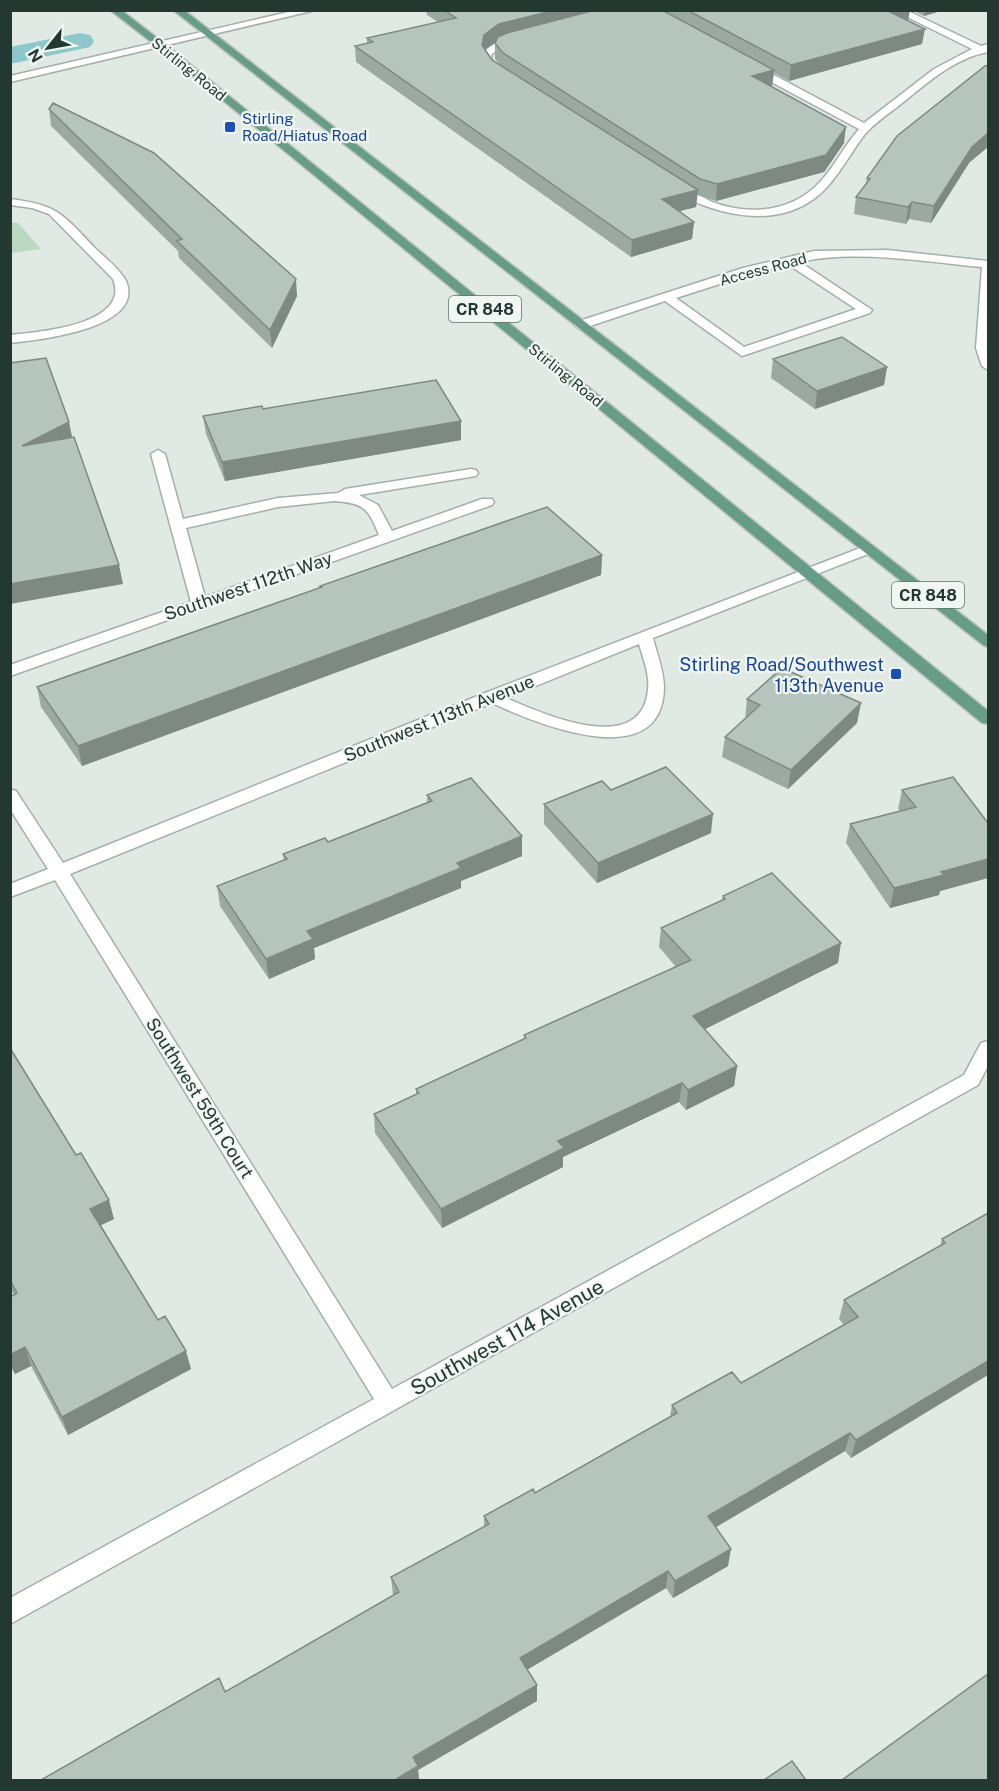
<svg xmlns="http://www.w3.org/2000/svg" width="999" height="1791" font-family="'Public Sans',sans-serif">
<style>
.green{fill:#bad9bf}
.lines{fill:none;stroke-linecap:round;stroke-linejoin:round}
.canal{fill:#8bc7cb;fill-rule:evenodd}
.minor-casing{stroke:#a3b0aa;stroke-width:3}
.major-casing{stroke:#bdc3c1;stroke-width:3}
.minor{fill:#fff;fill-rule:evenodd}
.major{fill:#679c89;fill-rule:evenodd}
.wall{fill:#9ca9a3;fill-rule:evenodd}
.shaded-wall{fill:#7f8984}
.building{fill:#b5c4bd;stroke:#7f8984;stroke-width:1.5}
.transit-dot{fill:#1a4fb4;stroke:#f0f6f2;stroke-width:2}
.labels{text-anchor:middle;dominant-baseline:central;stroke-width:4.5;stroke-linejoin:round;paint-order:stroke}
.far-street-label{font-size:15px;fill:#223830;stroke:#f0f6f2}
.far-transit-label{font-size:15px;fill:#164399;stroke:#f0f6f2;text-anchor:start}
.shield{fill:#f0f6f2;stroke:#60716a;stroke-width:1.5}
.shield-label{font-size:16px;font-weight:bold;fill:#223830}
.street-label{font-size:18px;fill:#223830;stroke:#f0f6f2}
.transit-label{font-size:18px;fill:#164399;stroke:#f0f6f2;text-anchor:end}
.near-street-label{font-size:21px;fill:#223830;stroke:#f0f6f2}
</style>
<rect width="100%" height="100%" fill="#e0e9e4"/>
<path class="green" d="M10,223H18L41,249L11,253Z"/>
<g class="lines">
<path class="canal" d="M80,33L90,35L94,41L90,47L10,64V47Z"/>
<g class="minor-casing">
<path id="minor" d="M297,10H316L10,82V76Z
M893,10H906L981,46L988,44V52C953,58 924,86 896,108C885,116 874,124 865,134C852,151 842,170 828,186C787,232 721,218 673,191V187C686,184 703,199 715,203C752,216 794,211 821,181C835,165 845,145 859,129L749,70V66H757L864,123L934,69L972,49Z
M518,37L521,38V42L498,49L491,55L492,61L503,72L494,74L482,62L481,54L492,45Z
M10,199C59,205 62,214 95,248C104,257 120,269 126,281C146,329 38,340 10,343V335C39,332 131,325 113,279L49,214L32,208L10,205Z
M887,250L988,261V370L982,366L976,348L982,267C928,262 853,249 800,262L872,310L870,313L742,356L665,301L584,328L580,329L574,325L576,322L743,268L814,251ZM789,265L856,309L744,347L676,298L751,274Z
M158,450L165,454L183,519L278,498L338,493L345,489L471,469L476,470L478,473L476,476L359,495L378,505L392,531L482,499H492L494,502L492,505L10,676V665L191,602L151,454ZM334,501C364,503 368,508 379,535L205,597L186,528L278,507Z
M868,545L873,546L875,549L873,552L653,638C657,654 664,671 664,688C662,776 535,723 492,703L70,874L392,1389L964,1075L981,1043L988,1041V1066L978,1085L10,1624V1598L374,1399L55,880L10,897V884L48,869L10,809V789L16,791L63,863L485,693ZM639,644C643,658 650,675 648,690C641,758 543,714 506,698Z"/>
</g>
<g class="major-casing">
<path id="major" d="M110,10H121L165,44L988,711V724L982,723L159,48Z
M173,10H184L212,32L988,635V647L983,645Z"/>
</g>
<use href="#minor" class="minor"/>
<use href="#major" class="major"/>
</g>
<path class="wall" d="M426,10H910L908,20L922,44L789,81L774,73L772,86H771L844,143L824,172L716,201L697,195L696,207L679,211L694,222L692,239L631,257L356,62L355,46L367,43V38L438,22L427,15ZM495,43V59L500,65L492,60L485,50Z
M912,10H944L924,16Z
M49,109L297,296L272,348L179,258L178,251L51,126Z
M969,163L931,223L909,219L906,224L854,214L856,197L866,183L867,178Z
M773,359L887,367L884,385L815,409L771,378Z
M263,409L461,421V440L225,481L206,434L203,416Z
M602,555L601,575L82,766L41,707L37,687L321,588L320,586Z
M747,699L857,723L788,789L722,757L725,737L745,719Z
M611,790L711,833L597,883L544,824V804Z
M902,790L988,823V878L940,891L939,895L890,908L846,843L850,824L900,811L898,809Z
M427,795L522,856L461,881V888L314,948L315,959L269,979L220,906L217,886L284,860L283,854L328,842L427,802Z
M723,896L838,963L705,1029L737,1066L734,1086L686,1110L679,1102L563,1157V1167L442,1228L375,1133L374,1114L416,1094V1089L524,1039V1035L676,967L659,947L661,928L722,900Z
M10,1048L114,1219L101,1225L158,1320L191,1369L68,1435L31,1366L15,1374L10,1366V1297L14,1295L10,1287Z
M988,1213L851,1458L845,1451L716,1527L728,1566L673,1598L666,1588L527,1669L537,1685V1701L418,1770L419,1780H41L225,1692L393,1596L391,1577L484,1527V1516L535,1493L670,1417L672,1405L741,1383L844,1325L839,1319L844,1300L940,1246L942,1239Z"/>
<path class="shaded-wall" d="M555,10H614L499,40L484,50L482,45L484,35L499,24Z
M890,10H910L908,20L886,26L888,11Z
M925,10H944L924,16Z
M925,29L922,44L789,81L791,65Z
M774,70L772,86L751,92L752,76Z
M846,127L844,143L824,172L716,201L717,184Z
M988,133V147L969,163L931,223L934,206L972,147Z
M698,190L696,207L661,216L662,199Z
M912,202L909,219L906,224L908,207Z
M694,222L692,239L631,257L632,240Z
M296,279L297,296L272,348L270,330Z
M887,367L884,385L815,409L817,391Z
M461,421V440L225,481L222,462Z
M69,422L73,441L22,446Z
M602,555L601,575L82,766L78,746Z
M119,565L123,584L10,604V584Z
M861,703L857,723L788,789L791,770Z
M713,814L711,833L597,883L598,863Z
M522,836V856L461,881V888L314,948L315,959L269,979L266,959L307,931L457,863Z
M988,859V878L940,891L939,895L890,908L894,888L941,872Z
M841,943L838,963L691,1036L693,1016Z
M737,1066L734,1086L686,1110L688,1090Z
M682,1083L679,1102L563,1157V1167L442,1228L441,1209L558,1141Z
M109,1200L114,1219L95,1228L90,1209Z
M25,1347L31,1366L15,1374L10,1363V1355Z
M186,1351L191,1369L68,1435L62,1417Z
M988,1361V1375L851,1458L856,1440Z
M850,1433L845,1451L706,1533L708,1516Z
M731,1549L728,1566L673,1598L675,1581Z
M668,1571L666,1588L520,1674V1658Z
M537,1685V1701L418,1770L419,1780H395L413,1757Z"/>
<path class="building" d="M444,10H555L499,24L484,35L482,45L492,60L698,190L662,199L694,222L632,240L355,46L373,42L367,38L456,18Z
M595,10H662L774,70L752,76L846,127L826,155L717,184L700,179L503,53L495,43L498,37L507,33Z
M687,10H890L888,11L925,29L791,65Z
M988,65V133L972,147L934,206L912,202L908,207L856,197L870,179L867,178L897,136L985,66Z
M53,103L154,153L296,279L270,330L177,241L182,239L49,109Z
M842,337L887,367L817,391L773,359Z
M46,358L69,422L22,446L74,437L119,565L10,584V363Z
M436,380L461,421L222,462L203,416L262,406L263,409Z
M547,507L602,555L78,746L37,687L322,587L320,586Z
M782,668L861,703L791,770L725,737L760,705L747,699Z
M666,767L713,814L598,863L544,804L602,781L611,790Z
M953,777L988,823V859L941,872L944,875L894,888L850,824L916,807L902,790Z
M471,778L522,836L457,863L461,868L307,931L313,939L266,959L217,886L287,859L283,854L325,838L328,842L432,801L427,795Z
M772,873L841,943L693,1016L737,1066L688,1090L682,1083L558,1141L564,1148L441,1209L374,1114L419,1093L416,1089L526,1038L524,1035L691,960L661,928L725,899L723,896Z
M10,1048L76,1155L81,1153L109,1200L90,1209L158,1320L165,1316L186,1351L62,1417L25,1347L10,1355V1297L17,1293L10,1280Z
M988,1213V1361L856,1440L850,1433L708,1516L731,1549L675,1581L668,1571L520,1658L537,1685L413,1757L418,1766L395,1780H41L219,1678L225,1692L399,1592L391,1577L489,1524L484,1516L533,1489L535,1493L677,1413L672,1405L732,1372L741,1383L858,1317L844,1300L945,1243L942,1239Z
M988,1674V1780H842Z
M792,1761L806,1780H764Z"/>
<g class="transit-dot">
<rect x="224" y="121" width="12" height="12" rx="3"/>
<rect x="890" y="668" width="12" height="12" rx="3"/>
</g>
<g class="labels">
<g class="far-street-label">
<text transform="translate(189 69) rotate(39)">Stirling Road</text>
<text transform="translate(763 269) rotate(-15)">Access Road</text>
<text transform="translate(566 375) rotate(39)">Stirling Road</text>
</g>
<g class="far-transit-label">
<text x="242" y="118">Stirling<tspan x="242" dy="17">Road/Hiatus Road</tspan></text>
</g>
<g class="shield">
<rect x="449" y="296" width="72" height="26" rx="4.5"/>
<rect x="892" y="582" width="72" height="26" rx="4.5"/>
</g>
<g class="shield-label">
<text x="485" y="309">CR 848</text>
<text x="928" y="595">CR 848</text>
</g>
<g class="street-label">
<text transform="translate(248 586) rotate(-19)">Southwest 112th Way</text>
<text transform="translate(439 718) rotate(-22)">Southwest 113th Avenue</text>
<text transform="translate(200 1098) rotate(58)">Southwest 59th Court</text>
</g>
<g class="transit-label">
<text x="884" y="664">Stirling Road/Southwest<tspan x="884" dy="21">113th Avenue</tspan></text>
</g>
<g class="near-street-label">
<text transform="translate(507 1337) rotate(-29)">Southwest 114 Avenue</text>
</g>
</g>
<rect width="999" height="1791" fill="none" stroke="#223830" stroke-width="24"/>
<g transform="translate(48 48) rotate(239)" stroke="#f0f6f2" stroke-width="4.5" paint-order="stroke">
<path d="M0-4.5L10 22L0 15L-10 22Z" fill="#223830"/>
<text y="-9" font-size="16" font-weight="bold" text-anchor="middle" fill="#223830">N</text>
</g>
</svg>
